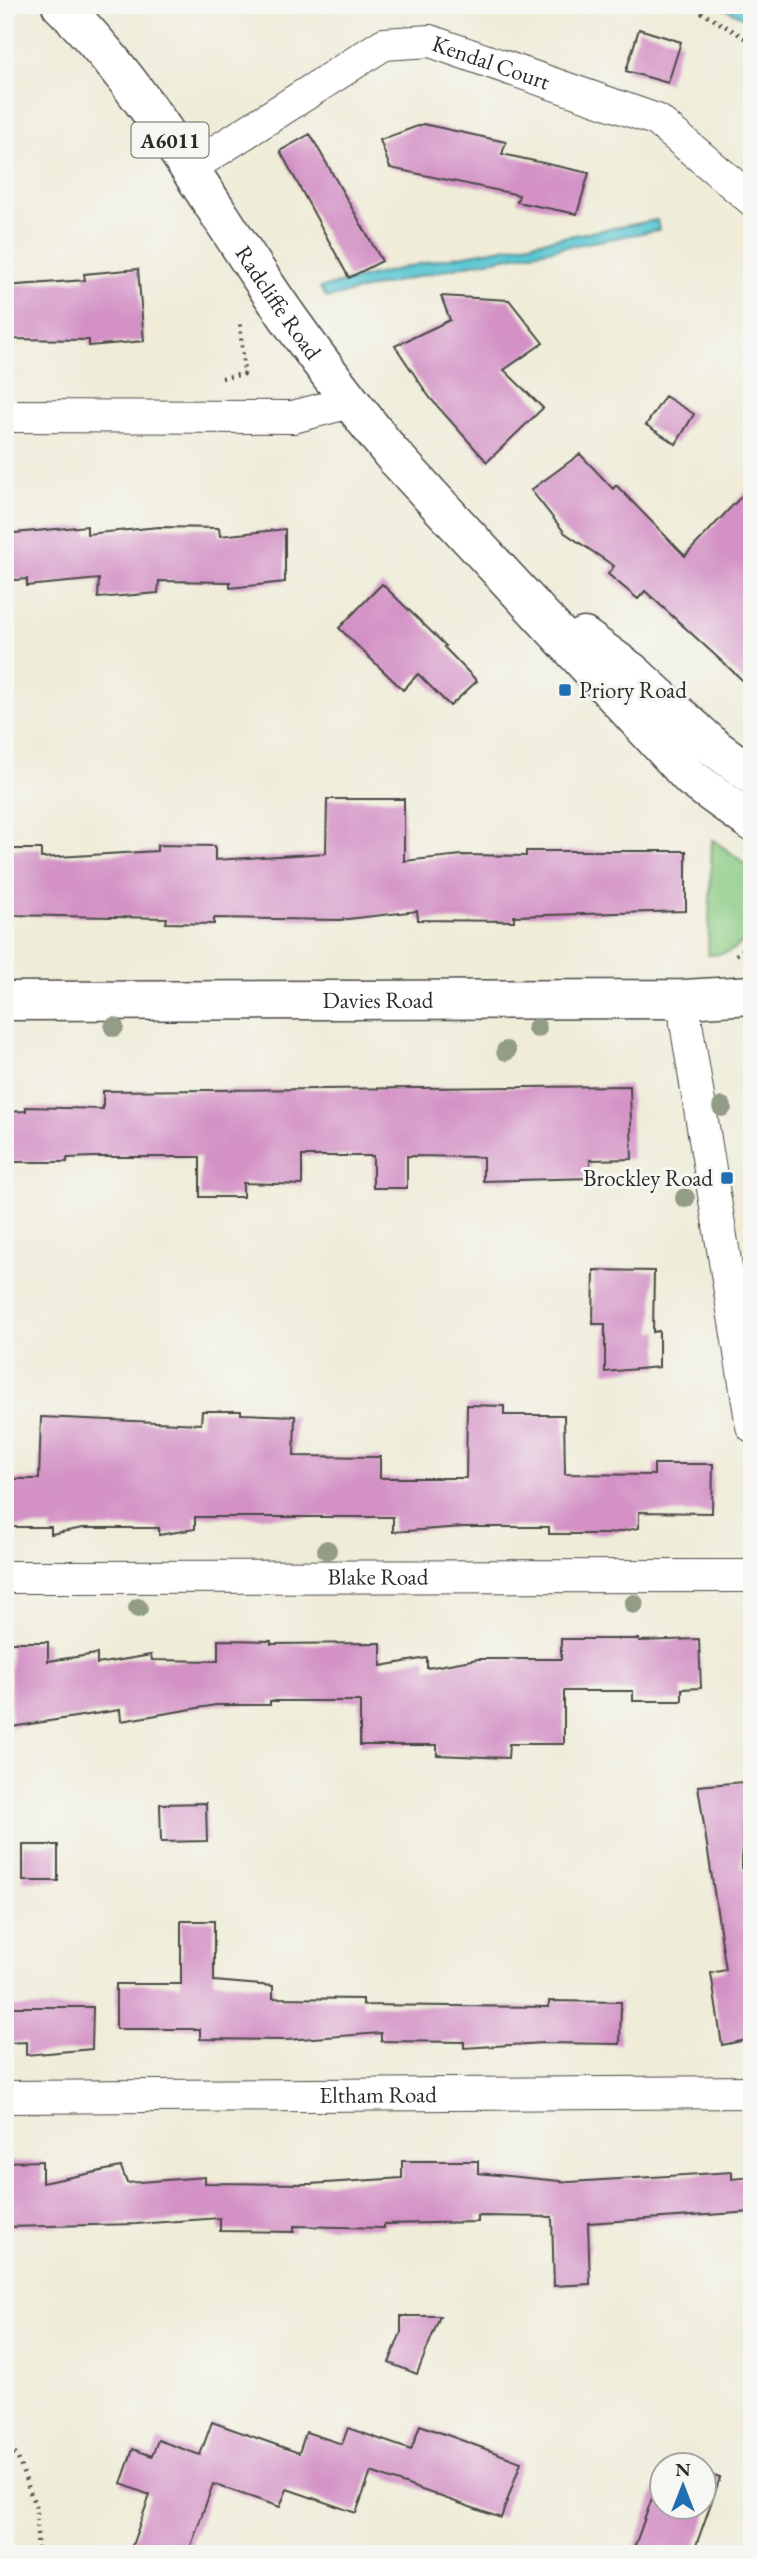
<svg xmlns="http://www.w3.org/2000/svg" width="757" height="2559" font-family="'EB Garamond',serif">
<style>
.green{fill:#89ca82;stroke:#5a7a56;stroke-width:2}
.water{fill:#5ac6d2;stroke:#42787e;stroke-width:2}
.building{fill:#d391c5}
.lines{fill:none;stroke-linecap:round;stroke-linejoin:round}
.minor-casing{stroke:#484845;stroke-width:34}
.tertiary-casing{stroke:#484845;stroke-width:41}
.trunk-casing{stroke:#484845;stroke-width:41}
.path{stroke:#484845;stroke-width:4.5;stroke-dasharray:2 5;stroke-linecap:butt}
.minor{stroke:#fff;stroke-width:32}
.tertiary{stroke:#fff;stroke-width:38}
.trunk{stroke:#fff;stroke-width:38}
.tree{fill:#939c87}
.poi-dot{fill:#1f6fb2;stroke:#f6f6f2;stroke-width:2.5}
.labels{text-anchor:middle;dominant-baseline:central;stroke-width:6;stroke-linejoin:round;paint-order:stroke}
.shield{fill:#f6f6f2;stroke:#686867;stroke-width:2}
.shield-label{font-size:21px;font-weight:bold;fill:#2b2b2b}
.street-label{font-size:23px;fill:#2b2b2b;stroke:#f6f6f2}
.poi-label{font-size:23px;fill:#2b2b2b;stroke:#f6f6f2;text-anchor:start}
</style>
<rect width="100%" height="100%" fill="#f6f6f2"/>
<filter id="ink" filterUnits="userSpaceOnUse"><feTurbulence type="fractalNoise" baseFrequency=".0143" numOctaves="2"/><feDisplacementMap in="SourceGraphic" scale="14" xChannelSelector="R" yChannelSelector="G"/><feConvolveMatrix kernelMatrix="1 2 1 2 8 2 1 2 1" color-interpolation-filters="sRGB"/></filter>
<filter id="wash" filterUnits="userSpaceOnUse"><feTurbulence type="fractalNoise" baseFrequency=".00686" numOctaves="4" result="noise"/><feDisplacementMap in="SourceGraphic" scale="28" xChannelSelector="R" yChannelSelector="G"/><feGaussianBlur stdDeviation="1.57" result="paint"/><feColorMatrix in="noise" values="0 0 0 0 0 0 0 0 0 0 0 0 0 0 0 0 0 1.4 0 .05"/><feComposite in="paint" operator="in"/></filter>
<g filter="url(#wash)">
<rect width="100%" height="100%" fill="#efecd8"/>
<path class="green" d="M712,839C723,848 743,859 750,871C754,879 752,890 752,899C752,931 746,955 708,955Z"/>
<path class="water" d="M718,5H752V22Z
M657,220L659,230L466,265L327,298L320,288L432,261Z"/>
<g id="blocks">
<path class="building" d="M639,29L681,42L668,83L626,71Z
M423,124L506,142L502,154L589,173L577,214L517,202L519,195L390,168L380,140Z
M310,134L382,261L349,278L280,151Z
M138,269L144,341L89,346V340L5,339V286L85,280L84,274Z
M441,296L509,300L543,343L504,370L543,408L487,462L430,398L395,346L450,320Z
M665,396L694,414L676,444L646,425Z
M580,454L613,489L616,485L685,556L752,485V689L645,591L638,599L608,574L614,566L565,533L531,490Z
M87,526V534L159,527L219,528L220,536L285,529V582L230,588V582L159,581L158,593L98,598L99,579L27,586V579L5,581V534Z
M382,584L446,646L444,647L477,681L450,706L418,674L403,690L339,628Z
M327,799H404V861L462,855L526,856V851H686V911L514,916V921L418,920L417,911L339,920L214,918V924L166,923L167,918L5,915V849H41V858L157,851V845L215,846V860L326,853Z
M630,1086L632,1159L590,1160V1178L483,1181V1157L407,1156V1188H373V1156H302V1185L243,1183V1197H200V1157H95L67,1158V1162H5V1112L26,1111V1107L103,1109V1091Z
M594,1270L654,1271L653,1332L659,1331V1367L605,1372V1324H593Z
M467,1405L504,1406V1415H564L565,1474L654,1475V1464H713L712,1513L639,1512V1528L607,1534H549V1527H463L393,1532V1517H195V1529L159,1535V1528H83L51,1534V1527H5V1479H39L41,1417L201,1424L202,1411H241V1414L295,1416L294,1456L380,1457V1478H466Z
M561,1639H639V1641L699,1639L701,1688L682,1689V1701H633V1691H564V1744H509L508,1758L437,1755V1745H360V1701H270V1705H216L121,1721L120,1710L11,1727L10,1642H48V1661L97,1654V1664L151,1655L152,1660L218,1661V1640L271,1641V1644L381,1643V1666L427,1658V1668L477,1659H561Z
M743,1782L742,1868L749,1866L752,1887V2039L722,2045L711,1973L726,1970L698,1786Z
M206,1803L207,1841L161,1842L160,1804Z
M23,1845H58V1881H23Z
M181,1921H214V1981L273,1986V1998L363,1999V2005L549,2007V2001L621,2002L620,2044L543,2043L464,2048V2042L381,2041V2033L286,2040L200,2039V2029H116V1984H181Z
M5,2007H93L92,2049L26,2055V2042L5,2043Z
M42,2161V2183L121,2167L127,2183L205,2177V2183L310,2184L402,2178V2161H478V2173L570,2182L732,2172V2179L752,2177V2212L588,2223L590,2284L554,2286L552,2217L478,2216V2222L384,2224V2228L294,2226V2232L220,2231V2218L136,2224L5,2227V2162Z
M401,2316H440L417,2374L389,2363L401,2332Z
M212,2422L299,2453L306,2432L342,2444L348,2428L411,2450L420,2425L521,2462L501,2518L371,2472L356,2513L287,2489L280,2507L213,2484L188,2554H129L150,2495L121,2484L133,2449L152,2456L158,2440L200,2455Z
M662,2470V2507H704V2473L720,2478L693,2554H632Z"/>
</g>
</g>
<g filter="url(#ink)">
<use href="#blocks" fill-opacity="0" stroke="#484845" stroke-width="2"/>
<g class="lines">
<g class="minor-casing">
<g id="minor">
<path id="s1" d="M190,168L384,44L430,41L657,120L752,200"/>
<path d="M5,416L293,417L350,402"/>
<path d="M684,999L686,1023L752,1426"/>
<path id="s2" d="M5,1577L752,1576"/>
<path id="s3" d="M5,2097L752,2092"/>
</g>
</g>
<g class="tertiary-casing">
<g id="tertiary">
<path id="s4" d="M5,1001L684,999L752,995"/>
</g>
</g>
<g class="trunk-casing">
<g id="trunk">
<path id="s5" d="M61,5C143,86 201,189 265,284C304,343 348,399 392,454L691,778L752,822"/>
<path d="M584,637L632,672L715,748L752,775"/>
</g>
</g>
<path class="path" d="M689,5L752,42
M222,378L244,374L240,321
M736,955L752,943
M5,2443L17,2456L36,2508L38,2554"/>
<use href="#minor" class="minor"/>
<use href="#tertiary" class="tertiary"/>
<use href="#trunk" class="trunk"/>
</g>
<g class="tree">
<circle cx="114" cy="1027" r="10"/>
<circle cx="537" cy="1028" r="10"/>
<circle cx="506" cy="1051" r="10"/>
<circle cx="722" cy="1107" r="10"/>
<circle cx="685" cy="1198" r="10"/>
<circle cx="327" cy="1550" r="10"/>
<circle cx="634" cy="1604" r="10"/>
<circle cx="138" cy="1608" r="10"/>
</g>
</g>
<g class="poi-dot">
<rect x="558" y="683" width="14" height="14" rx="3.5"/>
<rect x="720" y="1171" width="14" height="14" rx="3.5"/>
</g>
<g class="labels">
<rect class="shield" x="131.5" y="122.5" width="77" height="35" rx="5"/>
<g class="shield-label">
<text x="170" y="140">A6011</text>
</g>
<g class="street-label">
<text stroke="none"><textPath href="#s1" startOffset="341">Kendal Court</textPath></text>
<text stroke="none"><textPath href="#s5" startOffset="369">Radcliffe Road</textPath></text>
<text stroke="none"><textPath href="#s4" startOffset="373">Davies Road</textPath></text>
<text stroke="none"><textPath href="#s2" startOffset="373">Blake Road</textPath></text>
<text stroke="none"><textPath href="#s3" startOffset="373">Eltham Road</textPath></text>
</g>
<g class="poi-label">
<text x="579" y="690">Priory Road</text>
<text x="713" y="1178" text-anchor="end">Brockley Road</text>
</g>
</g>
<rect width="757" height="2559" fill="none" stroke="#f6f6f2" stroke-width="28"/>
<g transform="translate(683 2486)"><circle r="33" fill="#f6f6f2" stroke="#a5a5a2" stroke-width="2"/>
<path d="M0-5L12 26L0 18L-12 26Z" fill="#1f6fb2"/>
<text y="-10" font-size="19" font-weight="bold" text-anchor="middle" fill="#2b2b2b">N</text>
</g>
</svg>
